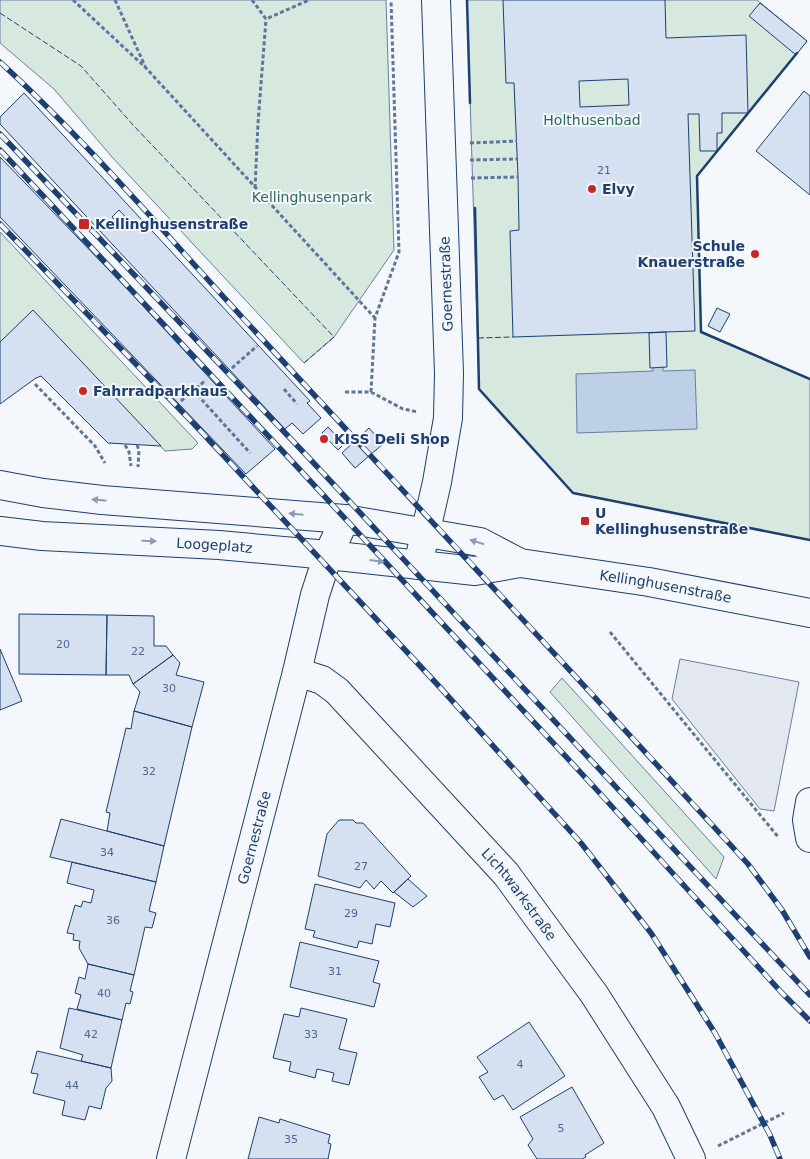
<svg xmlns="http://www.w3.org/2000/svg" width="810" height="1159" font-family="'DejaVu Sans',sans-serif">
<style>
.green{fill:#d7e8df;stroke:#687fa3}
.parking{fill:#e3e8f0;stroke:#687fa3}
.water{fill:#bed0e5;stroke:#687fa3}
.building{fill:#d5e0f0;stroke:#1d3f73;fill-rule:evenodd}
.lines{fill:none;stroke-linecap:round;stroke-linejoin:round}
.minor-casing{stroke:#1d3f73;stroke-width:30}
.path{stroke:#5e769c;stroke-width:3;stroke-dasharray:4 2.5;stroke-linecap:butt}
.minor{stroke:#f4f7fb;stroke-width:28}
.rail-casing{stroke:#1d3f73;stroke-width:5.5}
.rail{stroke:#f4f7fb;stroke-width:4;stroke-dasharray:11;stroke-linecap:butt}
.fence{stroke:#1d3f73;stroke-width:1;stroke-dasharray:6 2.5;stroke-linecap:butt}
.wall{stroke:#1d3f73;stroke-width:2.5}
.oneway{fill:#889bb7}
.poi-dot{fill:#c62828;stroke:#f4f7fb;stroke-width:2}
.labels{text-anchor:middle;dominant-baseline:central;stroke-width:4;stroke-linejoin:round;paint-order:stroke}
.number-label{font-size:11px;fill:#4b6792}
.park-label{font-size:14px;fill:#2c6c60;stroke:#f4f7fb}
.poi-label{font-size:14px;font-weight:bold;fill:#1d3f73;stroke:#f4f7fb;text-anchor:start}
.street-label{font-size:14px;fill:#1d3f73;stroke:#f4f7fb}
</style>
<rect width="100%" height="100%" fill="#f4f7fb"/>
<path class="green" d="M0,0H386L394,250L334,337L304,363L112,157L54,89L0,43Z
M467,0H757L807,41L697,176L701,331L810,379V540L573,493L479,389Z
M0,232L198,443L192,449L165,451L33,311L0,342Z
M562,678L724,857L716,879L550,692Z"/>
<path class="parking" d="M680,659L799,682L774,811L760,809L672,699Z"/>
<path class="water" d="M653,364H663V371L695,370L697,429L577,433L576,374L653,371Z"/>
<path class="building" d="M503,0H665L666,38L746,35L748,113H722V133H717V151H700L699,114H688L695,331L513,337L510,231L519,230L518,177L514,83H506ZM628,79L629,105L580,107L579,81Z
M760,3L807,41L796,55L749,16Z
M804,91L810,96V195L756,151Z
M24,93L310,401L307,403L321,418L303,434L292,423L285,429L0,124V117Z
M0,157L131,293L275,449L246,474L0,217Z
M119,210L132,224L125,231L112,217Z
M717,308L730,314L720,332L708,326Z
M33,310L161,446L108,443L41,376L36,378L0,404V342Z
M666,332L667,367L650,368L649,333Z
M328,427L344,444L338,450L322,433Z
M369,428L383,444L355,468L342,453Z
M19,614L107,615L106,675L19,674Z
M107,615L154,616V646H166L173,655L133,684L129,675H106Z
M0,649L22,701L0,710Z
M173,655L180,663L176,675L204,682L192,727L134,711L140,692L133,684Z
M134,711L192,727L164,846L107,831L110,813L106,812L126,728L131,729Z
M61,819L164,846L156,882L50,857Z
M339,820H353L356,823H363L411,876L393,893L381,881L374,889L366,880L360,888L318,876L327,834Z
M72,862L156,882L149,911L156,913L152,928L145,927L134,975L88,964L79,948L80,941L73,940L74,934L67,933L75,905L81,907L83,901L91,903L94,890L67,883Z
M408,879L427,896L413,907L394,892Z
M315,884L395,903L390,927L376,924L372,944L359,941L357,948L313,937L315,931L305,929Z
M300,942L379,961L373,982L380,984L374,1007L290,987Z
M88,964L134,975L130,991L133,992L130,1004L126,1003L122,1020L77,1009L81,995L75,993L79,977L85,979Z
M69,1008L122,1020L111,1068L81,1061L83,1055L60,1048Z
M301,1008L347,1019L339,1049L357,1053L349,1085L332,1081L334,1073L317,1069L315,1078L289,1071L291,1062L273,1058L284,1014L299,1017Z
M529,1022L565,1076L513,1110L503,1095L494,1100L479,1077L488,1072L477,1057Z
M37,1051L111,1068L112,1081L106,1088L101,1109L89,1106L85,1120L62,1115L65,1101L33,1093L38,1074L31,1073Z
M572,1087L604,1143L585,1155L586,1157L582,1159H537L528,1145L533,1139L520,1117Z
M259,1117L279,1123L280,1119L330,1135L328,1143L331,1144L328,1159H248Z"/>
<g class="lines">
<g class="minor-casing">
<g id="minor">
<path d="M0,485L43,493L102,500L345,519L480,542L520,563"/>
<path id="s1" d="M0,531L42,536L219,545L328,555L475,571L520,563L649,582L810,613"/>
<path d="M418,565L437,482L448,418L449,373L436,0"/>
<path id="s2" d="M297,672L322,680L337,691L506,874L594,994L666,1107L691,1159"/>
<path d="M810,802L807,820L810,838"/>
<path id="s3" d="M171,1159L297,672L315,595L328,555L345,519"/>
</g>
</g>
<path class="path" d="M73,0L146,68L375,318
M115,0L145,66
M252,0L266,19L309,0
M470,143L517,141
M470,160L517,159
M471,178L518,177
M255,188L258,123L266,19
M232,368L257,346
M35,384L95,446L105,463
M284,389L297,404
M193,390L250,453
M345,392H371L403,409L418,412
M371,392L375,318L399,252L391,0
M181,401L206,380
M125,445L129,452L131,466
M137,445L139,450L138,467
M610,632L779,838
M718,1146L784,1113"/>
<use href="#minor" class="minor"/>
<g class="rail-casing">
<path id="rail" d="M0,62C95,149 177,248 265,342C427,516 588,689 748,864L782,910L810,957
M0,134L309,458L810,995
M0,150L288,457L595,788L782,993L810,1021
M0,224L194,424L436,683L581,843L651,933L715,1033L770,1135L780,1159"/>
</g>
<use href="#rail" class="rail"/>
<path class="fence" d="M0,13L81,66L134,126L334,337L304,363
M478,338L513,337"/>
<path class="wall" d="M467,0L470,103
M797,53L697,176L701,332L810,379
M475,208L479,389L573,493L810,540"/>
</g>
<defs><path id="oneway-solid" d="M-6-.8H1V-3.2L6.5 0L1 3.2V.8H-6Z" transform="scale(1.25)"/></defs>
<g class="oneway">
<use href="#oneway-solid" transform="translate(99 500) rotate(-174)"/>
<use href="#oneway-solid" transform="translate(296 514) rotate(-175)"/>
<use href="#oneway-solid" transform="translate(149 541) rotate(2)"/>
<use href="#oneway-solid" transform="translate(477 542) rotate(-163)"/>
<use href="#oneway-solid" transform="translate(377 561) rotate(7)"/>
</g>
<g class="poi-dot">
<circle cx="592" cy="189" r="5"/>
<rect x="78" y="218" width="12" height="12" rx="2.5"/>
<circle cx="755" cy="254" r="5"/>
<circle cx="83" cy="391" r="5"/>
<circle cx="324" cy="439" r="5"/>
<rect x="580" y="516" width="10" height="10" rx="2.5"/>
</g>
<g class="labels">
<g class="number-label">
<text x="604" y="170">21</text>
<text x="63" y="644">20</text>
<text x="138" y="651">22</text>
<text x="169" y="688">30</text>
<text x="149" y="771">32</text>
<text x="107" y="852">34</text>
<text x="361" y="866">27</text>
<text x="351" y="913">29</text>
<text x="113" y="920">36</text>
<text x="335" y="971">31</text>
<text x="104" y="993">40</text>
<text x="91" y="1034">42</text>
<text x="311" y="1034">33</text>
<text x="520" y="1064">4</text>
<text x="72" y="1085">44</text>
<text x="561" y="1128">5</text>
<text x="291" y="1139">35</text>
</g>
<g class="park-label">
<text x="592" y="120">Holthusenbad</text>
<text x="312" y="197">Kellinghusenpark</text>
</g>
<g class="poi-label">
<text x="602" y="189">Elvy</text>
<text x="95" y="224">Kellinghusenstraße</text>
<text x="745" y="246" text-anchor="end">Schule<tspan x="745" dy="16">Knauerstraße</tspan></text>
<text x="93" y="391">Fahrradparkhaus</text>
<text x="334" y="439">KISS Deli Shop</text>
<text x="595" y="513">U<tspan x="595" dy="16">Kellinghusenstraße</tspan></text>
</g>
<g class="street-label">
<text transform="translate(446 284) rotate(-92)">Goernestraße</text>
<text stroke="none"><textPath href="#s1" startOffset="215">Loogeplatz</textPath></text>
<text stroke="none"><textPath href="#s1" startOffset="670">Kellinghusenstraße</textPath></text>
<text stroke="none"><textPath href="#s3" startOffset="332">Goernestraße</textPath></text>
<text stroke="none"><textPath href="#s2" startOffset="318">Lichtwarkstraße</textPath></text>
</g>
</g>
</svg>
